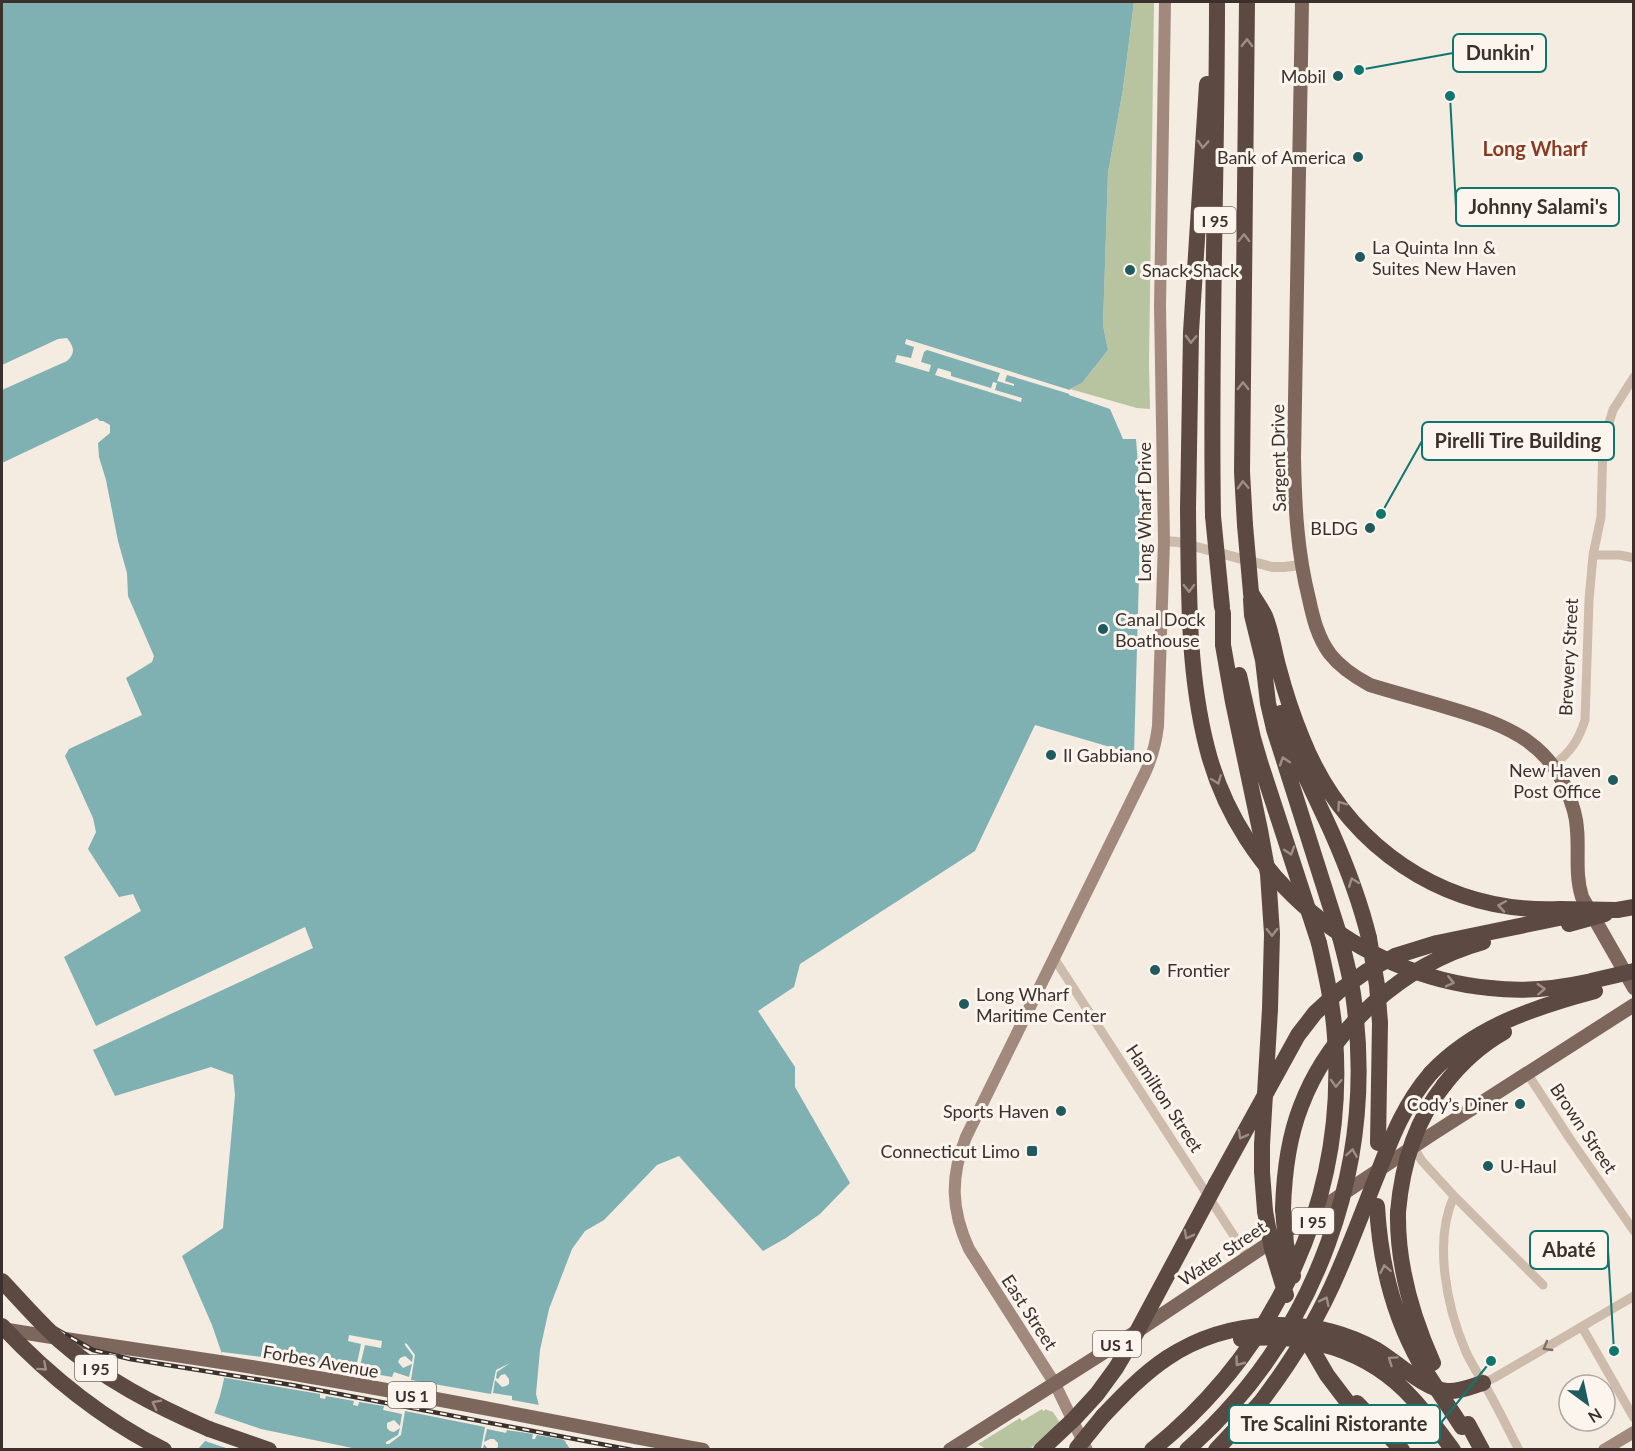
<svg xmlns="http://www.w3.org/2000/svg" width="1635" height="1451" font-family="Lato,sans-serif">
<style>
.green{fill:#b8c4a0}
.water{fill:#7fb0b2}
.pier{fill:#f4ebe1}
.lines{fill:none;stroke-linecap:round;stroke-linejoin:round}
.minor{stroke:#cdbbac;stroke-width:9}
.tertiary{stroke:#cdbbac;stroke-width:10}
.secondary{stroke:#a18a7d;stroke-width:12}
.primary{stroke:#7d675c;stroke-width:14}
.motorway{stroke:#5c4a42;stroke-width:16}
.rail-casing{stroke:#3b302b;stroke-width:4.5}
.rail{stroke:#fbf5ee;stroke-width:2;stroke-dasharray:7;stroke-linecap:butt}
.motorway-bridge{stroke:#5c4a42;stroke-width:16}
.oneway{stroke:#9c8e87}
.oneway2{stroke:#7d6f65}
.poi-dot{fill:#1f5a5e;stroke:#fbf5ee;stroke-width:2}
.labels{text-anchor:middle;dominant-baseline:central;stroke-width:6;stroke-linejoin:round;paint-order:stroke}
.shield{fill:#fbf5ee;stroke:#756b66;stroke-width:1.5}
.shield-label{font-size:16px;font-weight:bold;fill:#3b302b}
.poi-label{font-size:18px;fill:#3b302b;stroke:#fbf5ee;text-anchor:end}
.street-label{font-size:18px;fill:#3b302b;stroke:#fbf5ee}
.neighbourhood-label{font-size:20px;font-weight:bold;fill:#8c3b22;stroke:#fbf5ee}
.leader{fill:none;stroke:#0f766e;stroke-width:2}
.callout-dot{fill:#0f766e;stroke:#fbf5ee;stroke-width:2}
.callout{fill:#fbf5ee;stroke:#0f766e;stroke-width:2}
.callout-label{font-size:20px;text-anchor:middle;font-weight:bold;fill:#3b302b}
</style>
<rect width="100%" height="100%" fill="#f4ebe1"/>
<path class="green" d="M1134,2H1154L1149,364L1150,409L1137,408L1070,389L1082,383L1108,350L1103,325L1108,173L1123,89Z
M1042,1409L1043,1411L1045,1410V1409L1053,1412L1060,1423L1030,1449H986L978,1444L1020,1418L1022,1421Z"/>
<path class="water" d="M2,2H1134L1123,89L1108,173L1103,325L1108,350L1082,383L1070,389L1069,395L1110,409L1123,439H1136L1141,505L1134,754L1035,725L975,851L800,964L794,987L758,1011L795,1067V1087L850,1183L820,1214L786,1238L763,1251L679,1156L657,1165L604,1220L585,1231L572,1249L549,1309L540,1350L536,1394L543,1421L565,1441L570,1449H198L205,1441L220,1396L224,1379L220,1362L222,1354L212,1325L182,1256L223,1228L235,1095L233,1075L211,1067L115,1096L93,1050L313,948L305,927L96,1026L64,957L141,911L133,894L119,897L88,849L96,832L93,818L65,756L69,749L142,715L126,678L152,662L154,656L128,596L127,573L118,541L106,480L99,457L98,443L110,433V425L103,421H100L97,418L2,463V390L67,361C76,353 74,347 67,338L58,339L2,365Z"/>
<path class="pier" d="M906,339L1073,391L1072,393L1096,402L1007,375L1005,381L1014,384V386L997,381L1000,373L927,350L924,352L921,362L931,365L929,372L895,362L897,355L911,358L914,347L905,344Z
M938,368L951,372V376L991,388L993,382L997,383L995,390L1022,398L1021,402L935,375Z
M349,1335L382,1341L381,1348L365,1345L360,1366L363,1367V1372L392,1377L394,1372L409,1377L412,1364L403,1368L398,1362L400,1358L405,1356L412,1362L413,1356L405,1345V1343L407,1344L415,1355L411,1380L491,1394L496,1370L510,1363L497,1372L496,1378L498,1379L501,1375L505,1374L509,1379V1384L506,1386L502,1387L495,1380L493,1393L512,1396V1400L539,1405L538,1400L541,1401L546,1419L567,1439L569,1444H566V1440L537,1435L535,1439H532L533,1434L507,1430L506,1433L487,1429L484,1442L490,1439H494L498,1443V1447L496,1449H488L484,1444L483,1449H481L485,1427L405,1411L401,1435L389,1444H386V1442L398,1435L400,1428L394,1432L390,1431L387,1428V1423L394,1420L400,1426L402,1414L383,1410L384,1406L359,1402L358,1406L353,1405L354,1401L326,1396L325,1399L320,1398V1394L220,1377L219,1369L222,1352L326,1365L327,1362L330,1363V1366L356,1368L361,1344L348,1341Z
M214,1413L261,1429L357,1449L232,1450L205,1441Z"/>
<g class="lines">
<path class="minor" d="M1593,555H1620L1634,558
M1553,766C1570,752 1578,742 1585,720L1589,600L1593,555L1601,517L1603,443L1613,410L1634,377
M1054,958L1247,1256
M1527,1073L1570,1139L1634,1231
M1413,1147L1422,1161L1454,1196L1543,1285
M1454,1196C1433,1242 1447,1308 1466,1352C1472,1365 1480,1377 1487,1389C1498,1408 1508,1429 1519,1450
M1582,1327L1634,1418
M1483,1383L1494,1378L1634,1296"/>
<path class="tertiary" d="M1164,541L1178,542L1272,567H1284L1301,565"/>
<path class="secondary" d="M1087,1450L1055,1384L969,1249C951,1210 950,1177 966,1137L1145,773C1152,758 1156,743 1158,726L1164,541L1160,306L1165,2
M1604,1450L1634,1432"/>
<path class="primary" d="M1302,2L1294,458C1295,507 1297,551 1309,599C1313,618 1318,638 1330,654C1341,668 1355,677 1370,685C1396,693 1423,700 1449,708C1510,726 1556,744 1574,811C1582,839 1573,869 1582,897L1634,988
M2,1329C103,1346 205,1358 306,1376C439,1398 571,1425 703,1450
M950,1450L1139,1330L1431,1135L1634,1005"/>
<path class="motorway" d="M1188,509L1191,332L1207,84
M1213,516C1210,345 1217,173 1217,2
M1245,525L1242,472L1247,2
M1251,593C1256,601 1261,608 1265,616C1272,633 1274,652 1279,669C1285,692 1293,716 1302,738C1345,846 1443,914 1560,909
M1251,599L1252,615L1263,660L1268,703L1274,729L1340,937
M1223,613V645L1233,702L1260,830L1268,874L1272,934L1270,1009
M1239,675L1253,738L1260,762L1319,943
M1281,713C1293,754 1314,793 1332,833C1347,867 1360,901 1369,938
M1617,910L1634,907
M1490,988C1523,992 1555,989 1587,982
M1431,1073C1474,1027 1535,1007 1595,991
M1444,1085C1461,1063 1481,1045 1504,1032
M1378,1143L1380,1023
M1262,1145V1172L1265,1211
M1216,1184L1298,1035L1315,1013L1339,991L1367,971L1395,956L1437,943L1564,917
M1377,1206C1380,1261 1393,1315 1420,1363
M1283,1209C1284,1174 1288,1139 1301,1106C1330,1029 1404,964 1483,942
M1398,1212C1397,1264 1412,1316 1433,1363
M1241,1339C1306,1332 1369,1350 1413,1399C1428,1415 1440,1433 1453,1450
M1357,1403L1402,1450
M1103,1416C1123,1395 1143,1374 1167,1358C1229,1317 1312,1314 1377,1350C1397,1362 1424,1389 1447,1391C1460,1392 1472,1386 1483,1383
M1468,1424L1482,1450
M209,1429L269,1450
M1216,1450L1260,1403"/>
<g class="rail-casing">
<path id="rail" d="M2,1290L47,1324L93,1350L130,1359L292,1385L632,1450"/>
</g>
<use href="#rail" class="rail"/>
<path class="motorway-bridge" d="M1188,509C1189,588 1187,670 1207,748C1240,878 1357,975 1490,988
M1213,516L1222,607
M1245,525L1251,593
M1560,909L1617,910
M1569,924L1605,914
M1369,938L1377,985L1380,1023
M1591,981L1634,971
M1262,1145L1270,1009
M1283,1209L1286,1244L1293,1276
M1265,1211L1272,1249L1286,1295
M1398,1212C1402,1166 1415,1121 1444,1085
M2,1281C21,1301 39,1322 59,1340C103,1379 156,1406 209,1429
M2,1326C49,1376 102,1419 164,1450
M1302,1332L1327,1375L1352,1408
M1420,1363L1462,1427
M1260,1403C1292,1361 1319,1318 1339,1270C1353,1238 1365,1205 1378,1173C1392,1136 1405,1103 1431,1073
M1077,1448L1103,1416
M1041,1450L1074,1419L1097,1394L1116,1368L1132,1341L1216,1184
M1152,1450C1277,1349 1347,1198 1335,1037C1333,1005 1326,974 1319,943
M1187,1450C1317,1335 1378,1165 1353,994C1350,975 1345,956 1340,937"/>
</g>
<defs><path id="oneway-chevron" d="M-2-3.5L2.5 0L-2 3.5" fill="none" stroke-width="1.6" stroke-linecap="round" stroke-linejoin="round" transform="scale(1.5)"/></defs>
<g class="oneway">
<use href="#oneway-chevron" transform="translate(1247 43) rotate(-89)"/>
<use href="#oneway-chevron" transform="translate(1203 144) rotate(94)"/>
<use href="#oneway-chevron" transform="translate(1244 238) rotate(-89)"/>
<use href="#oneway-chevron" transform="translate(1191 339) rotate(92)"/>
<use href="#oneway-chevron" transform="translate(1243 386) rotate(-90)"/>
<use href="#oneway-chevron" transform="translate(1243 485) rotate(-92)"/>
<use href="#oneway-chevron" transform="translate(1189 588) rotate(89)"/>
<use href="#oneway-chevron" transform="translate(1284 761) rotate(-108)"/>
<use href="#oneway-chevron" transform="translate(1217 780) rotate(69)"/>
<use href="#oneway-chevron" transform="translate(1341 805) rotate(-126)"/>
<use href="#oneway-chevron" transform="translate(1290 851) rotate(72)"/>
<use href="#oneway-chevron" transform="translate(1353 882) rotate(-111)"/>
<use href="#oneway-chevron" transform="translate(1502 906) rotate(-171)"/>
<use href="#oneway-chevron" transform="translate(1272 932) rotate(89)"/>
<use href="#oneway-chevron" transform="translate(1450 982) rotate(13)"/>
<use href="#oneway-chevron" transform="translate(1541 989) rotate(-4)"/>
<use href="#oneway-chevron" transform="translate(1336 1083) rotate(92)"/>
<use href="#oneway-chevron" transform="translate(1242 1135) rotate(118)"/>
<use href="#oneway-chevron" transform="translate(1352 1153) rotate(-81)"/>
<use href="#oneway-chevron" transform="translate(1188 1235) rotate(118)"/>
<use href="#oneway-chevron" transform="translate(1385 1269) rotate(-101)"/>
<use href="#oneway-chevron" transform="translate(1325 1301) rotate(-64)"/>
<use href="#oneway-chevron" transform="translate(1392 1360) rotate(-146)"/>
<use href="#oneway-chevron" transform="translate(1239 1362) rotate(127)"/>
<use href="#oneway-chevron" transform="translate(43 1367) rotate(42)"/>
<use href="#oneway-chevron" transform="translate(156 1404) rotate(-153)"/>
</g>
<use class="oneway2" href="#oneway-chevron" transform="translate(1547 1347) rotate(150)"/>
<g class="poi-dot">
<circle cx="1338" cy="76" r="6"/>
<circle cx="1358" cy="157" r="6"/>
<circle cx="1360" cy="257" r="6"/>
<circle cx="1130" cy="270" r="6"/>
<circle cx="1370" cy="528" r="6"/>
<circle cx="1103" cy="629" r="6"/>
<circle cx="1051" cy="755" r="6"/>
<circle cx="1613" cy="780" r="6"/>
<circle cx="1155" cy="970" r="6"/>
<circle cx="964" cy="1004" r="6"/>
<circle cx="1520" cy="1104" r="6"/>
<circle cx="1061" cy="1111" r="6"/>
<rect x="1026" y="1145" width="12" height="12" rx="3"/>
<circle cx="1488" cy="1166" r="6"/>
</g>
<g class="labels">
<g class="shield">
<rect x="1194" y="207" width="42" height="26" rx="4.5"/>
<rect x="1292" y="1208" width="42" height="26" rx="4.5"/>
<rect x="1093" y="1331" width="48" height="26" rx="4.5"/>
<rect x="75" y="1355" width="42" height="26" rx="4.5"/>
<rect x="388" y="1382" width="48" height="26" rx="4.5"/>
</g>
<g class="shield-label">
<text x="1215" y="220">I 95</text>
<text x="1313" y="1221">I 95</text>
<text x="1117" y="1344">US 1</text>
<text x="96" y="1368">I 95</text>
<text x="412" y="1395">US 1</text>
</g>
<g class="poi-label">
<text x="1326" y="76">Mobil</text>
<text x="1346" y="157">Bank of America</text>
<text x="1372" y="247" text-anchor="start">La Quinta Inn &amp;<tspan x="1372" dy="21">Suites New Haven</tspan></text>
<text x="1142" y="270" text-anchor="start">Snack Shack</text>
<text x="1358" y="528">BLDG</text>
<text x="1115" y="619" text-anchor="start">Canal Dock<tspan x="1115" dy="21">Boathouse</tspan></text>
<text x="1063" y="755" text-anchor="start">Il Gabbiano</text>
<text x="1601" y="770">New Haven<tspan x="1601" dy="21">Post Office</tspan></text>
<text x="1167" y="970" text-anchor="start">Frontier</text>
<text x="976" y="994" text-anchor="start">Long Wharf<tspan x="976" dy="21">Maritime Center</tspan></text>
<text x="1508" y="1104">Cody’s Diner</text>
<text x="1049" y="1111">Sports Haven</text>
<text x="1020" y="1151">Connecticut Limo</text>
<text x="1500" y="1166" text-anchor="start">U-Haul</text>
</g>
<g class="street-label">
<text transform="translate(1278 458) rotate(-91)">Sargent Drive</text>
<text transform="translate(1144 512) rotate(-90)">Long Wharf Drive</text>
<text transform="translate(1568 657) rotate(-87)">Brewery Street</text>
<text transform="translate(1165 1098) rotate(57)">Hamilton Street</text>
<text transform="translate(1584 1128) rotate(56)">Brown Street</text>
<text transform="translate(1222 1253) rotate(-34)">Water Street</text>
<text transform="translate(1030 1312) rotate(57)">East Street</text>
<text transform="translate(321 1361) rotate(10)">Forbes Avenue</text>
</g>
<g class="neighbourhood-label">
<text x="1535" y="148">Long Wharf</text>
</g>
</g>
<path class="leader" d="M1359 70L1453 53M1450 96L1456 207M1381 514L1422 441M1614 1351L1608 1250M1491 1361L1440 1424"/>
<g class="callout-dot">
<circle cx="1359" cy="70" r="6"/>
<circle cx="1450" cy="96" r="6"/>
<circle cx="1381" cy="514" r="6"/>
<circle cx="1614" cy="1351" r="6"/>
<circle cx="1491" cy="1361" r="6"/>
</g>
<g class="callout">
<rect x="1453" y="34" width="93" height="38" rx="6"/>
<rect x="1456" y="188" width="163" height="38" rx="6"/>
<rect x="1422" y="422" width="192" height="38" rx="6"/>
<rect x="1530" y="1231" width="78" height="38" rx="6"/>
<rect x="1229" y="1405" width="211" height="38" rx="6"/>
</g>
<g class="callout-label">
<text x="1500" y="60">Dunkin'</text>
<text x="1538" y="214">Johnny Salami's</text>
<text x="1518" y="448">Pirelli Tire Building</text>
<text x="1569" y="1257">Abaté</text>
<text x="1334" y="1431">Tre Scalini Ristorante</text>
</g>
<rect width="1635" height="1451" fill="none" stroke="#3b302b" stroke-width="6"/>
<g transform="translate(1587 1403) rotate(147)"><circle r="28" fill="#fbf5ee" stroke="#aea6a0" stroke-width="1.5"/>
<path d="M0-4.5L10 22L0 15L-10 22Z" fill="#1f5a5e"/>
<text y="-9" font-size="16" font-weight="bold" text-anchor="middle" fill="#3b302b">N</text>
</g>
</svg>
